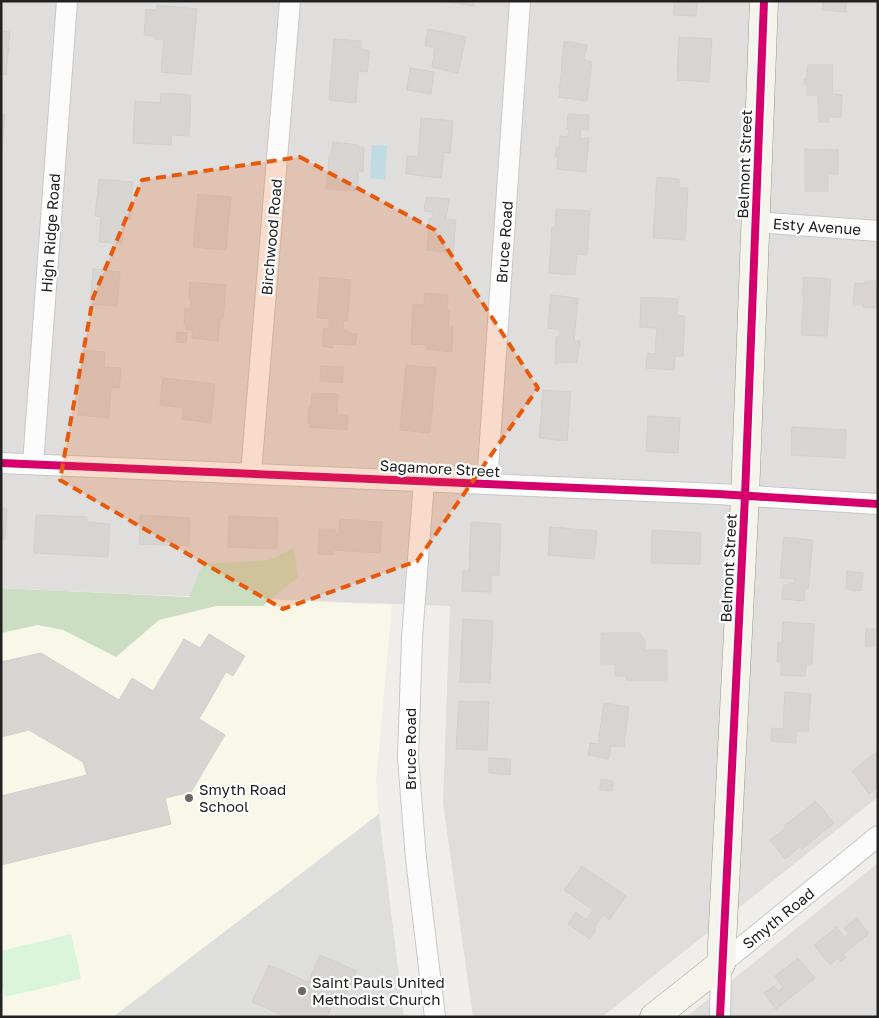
<svg xmlns="http://www.w3.org/2000/svg" width="879" height="1018" font-family="'Golos Text',sans-serif">
<style>
.residential{fill:#dfdedc}
.education{fill:#f8f7e8}
.religious{fill:#dededc}
.forest{fill:#cbdec1}
.park{fill:#daf5da}
.water{fill:#bfdbe3}
.building{fill:#d7d4d2;stroke:#d3d0cc}
.lines{fill:none;stroke-linecap:round;stroke-linejoin:round}
.street-casing{stroke:#c9c8c7;stroke-width:22}
.secondary-casing{stroke:#999a82;stroke-width:29}
.street{stroke:#fdfcfc;stroke-width:20}
.secondary{stroke:#f4f4ed;stroke-width:28}
.cycleway-casing{stroke:#fff;stroke-width:11}
.cycleway{stroke:#d6006c;stroke-width:8}
.marked{fill:#e8590c;fill-opacity:0.2;stroke:#e8590c;stroke-width:4;stroke-dasharray:10 6;stroke-linejoin:round}
.poi-dot{fill:#6a6968;stroke:#fff;stroke-width:2}
.labels{text-anchor:middle;dominant-baseline:central;stroke-width:4.5;stroke-linejoin:round;paint-order:stroke}
.street-label{font-size:15px;fill:#222;stroke:#fff}
.poi-label{font-size:15px;fill:#222;stroke:#fff;text-anchor:start}
</style>
<rect width="100%" height="100%" fill="#f0eeeb"/>
<path class="residential" d="M1,1H878V797L602,1017H473L443,803L450,606L128,594L1,588Z
M878,863V1017H686Z"/>
<path class="education" d="M1,588L128,594L392,605L376,782L379,814L113,1017H1Z"/>
<path class="religious" d="M379,814L404,1017H113Z"/>
<path class="forest" d="M294,548L298,577L263,606H216L159,620L116,657L63,630L38,625L1,633V588L189,597L203,564L269,560Z"/>
<path class="park" d="M71,934L81,979L5,997L1,980V951Z"/>
<path class="water" d="M372,145L387,146L385,180L370,178Z"/>
<path class="building" d="M441,1H474V6Z
M674,1L697,3L696,16L673,15Z
M823,1H847L846,12L822,10Z
M157,5L197,9L191,75L161,72L164,40L155,39V36L144,35L146,9L156,10Z
M428,29L466,37L458,73L432,67L435,48L425,45Z
M1,31L10,32L6,75L1,74Z
M679,37L712,39L709,82L677,80Z
M334,39L361,41V49L370,51L367,72L358,71L356,103L329,100Z
M564,41L587,45L584,60L592,62L587,101L559,97Z
M808,65H833L832,94L842,95L841,117H829V122H819L818,95H807V84H804V79L806,80Z
M410,68L434,72L431,94L407,90Z
M161,93L191,95L189,136L172,135L171,145L133,143L135,101L160,103Z
M1,114L5,115L1,157Z
M568,114L589,115L588,130L581,129L580,138H589L586,172L557,169L558,157H555L556,148H559L560,136L568,137L569,129H567Z
M421,118L453,121L450,153L444,152L441,178L406,174L407,156L418,157Z
M333,142L359,145V147H364L363,172L359,171L356,191L326,189L329,156H331Z
M805,149L838,150V174H828V191H805Z
M657,177L679,179V188H688L685,240L653,238Z
M99,179L133,182L130,220L125,219L122,244L99,242L101,217L95,216Z
M198,194L231,197L226,250L193,247Z
M426,197L449,199L446,219L456,220L453,253L427,250L429,218H432L433,212L424,211Z
M556,209L590,211L587,255L577,254L575,275L549,273L552,227H555Z
M93,269L120,272L117,306L90,304Z
M320,277L351,280L347,321L344,320L343,330L347,331V333L357,334L355,345L333,344V348L322,346L324,328L329,329V319L317,318Z
M804,277L831,279L827,336L801,335L804,295H802Z
M865,281H878V308L863,307V304H853L855,283L865,284Z
M190,282L226,285L223,319H220L218,341L192,338L193,330L185,329L186,324H184L185,308L190,309L191,299L189,298Z
M425,293L448,295L447,311H450L448,326H453L452,352L427,349V345L411,344L413,304L424,305Z
M551,295L578,298L574,341H580L577,363L558,362V364H555L556,337H560V330L548,328Z
M641,297L678,299L677,315L685,316L683,356H675L674,370L646,368L647,353L655,354L657,328L640,327Z
M177,332L187,333L186,343L176,342Z
M83,350L105,352L104,367L121,368L119,388L111,387L109,418L78,415Z
M406,365L436,368L430,433L400,430Z
M321,366L344,367L342,383L320,381Z
M163,378L215,384L211,423L182,419L183,408L160,405Z
M543,390L571,392L567,441L539,438Z
M312,393L338,394L337,415H348L347,430L309,427L310,423H308L309,407H311Z
M648,416L680,418L678,453L646,451Z
M792,427L846,430L845,458L791,455Z
M1,508L7,509L5,540L1,539Z
M36,515L87,517V522L110,524L108,557L34,553Z
M140,515L190,518L189,546L139,544Z
M229,516L278,518L277,549L228,547Z
M340,519L382,522L380,553L333,550V555L318,554L319,529H336L335,534H339Z
M471,522L501,524L499,576L491,575V592L462,591L463,571H469Z
M550,527L597,531L594,559L548,555Z
M652,530L701,533L700,564L651,563Z
M784,537L813,540L808,589H805L804,601L782,599L783,585H789V583H794V579L780,578Z
M847,571L863,573L861,591L846,589Z
M463,619L493,621L490,683L460,682Z
M783,622L814,624L812,664H806L805,676L781,675V662H777L778,642H782Z
M866,629H875L874,646H865Z
M601,633H640L645,640V650H667V680H626V676H615V664H601Z
M209,634L245,656L233,676L226,672L199,719L225,735L191,792L165,798L171,824L1,865V796L87,775L83,762L29,730L1,737V662L41,653L119,700L132,678L153,691L184,639L200,648Z
M785,692L811,694L808,731H796V743L771,741L772,728L783,729Z
M459,701L489,702L487,750L456,749Z
M604,703L629,707L624,747L611,746L609,759L588,755L590,743L598,744Z
M878,751V787L869,794L852,771Z
M489,758L511,759L510,775L489,773Z
M601,779L613,781L612,791L600,790Z
M816,801L834,823L802,849L800,847L785,859L770,840L786,828L784,826Z
M582,866L626,896L609,920L603,915L594,928L596,930L590,939L568,924L576,912L586,920L593,910L564,890Z
M857,918L869,934L843,954L846,957L841,962L838,958L830,965L814,945L837,927L844,937L849,933L844,928Z
M320,955L357,971L342,1004L334,1001L327,1017H287L252,1002L269,965L308,982Z
M798,958L815,978L776,1009L764,993L774,986L778,991L783,987L775,976Z"/>
<g class="lines">
<g class="street-casing">
<path id="street" d="M756,222L878,231
M1,463L718,494L878,504
M33,464L67,1
M251,473L290,1
M424,481L412,638L408,758L416,859L435,1017
M487,484L520,1
M720,1017L721,964L878,836"/>
</g>
<g class="secondary-casing">
<path id="secondary" d="M654,1017L721,964L745,496L764,1"/>
</g>
<use href="#street" class="street"/>
<use href="#secondary" class="secondary"/>
<g class="cycleway-casing">
<path id="cycleway" d="M1,463L718,494L878,504
M720,1017L745,496L764,1"/>
</g>
<use href="#cycleway" class="cycleway"/>
</g>
<path class="marked" d="M300,157L435,230L538,388L417,561L283,609L60,480L93,298L142,180Z"/>
<g class="poi-dot">
<circle cx="189" cy="798" r="5"/>
<circle cx="302" cy="991" r="5"/>
</g>
<g class="labels">
<g class="street-label">
<text transform="translate(744 164) rotate(-88)">Belmont Street</text>
<text transform="translate(817 226) rotate(4)">Esty Avenue</text>
<text transform="translate(50 233) rotate(-86)">High Ridge Road</text>
<text transform="translate(271 237) rotate(-85)">Birchwood Road</text>
<text transform="translate(504 242) rotate(-86)">Bruce Road</text>
<text transform="translate(440 468) rotate(3)">Sagamore Street</text>
<text transform="translate(728 568) rotate(-87)">Belmont Street</text>
<text transform="translate(410 749) rotate(-90)">Bruce Road</text>
<text transform="translate(778 918) rotate(-39)">Smyth Road</text>
</g>
<g class="poi-label">
<text x="199" y="789">Smyth Road<tspan x="199" dy="17">School</tspan></text>
<text x="312" y="982">Saint Pauls United<tspan x="312" dy="17">Methodist Church</tspan></text>
</g>
</g>
<rect width="879" height="1018" fill="none" stroke="#222222" stroke-width="5"/>
</svg>
